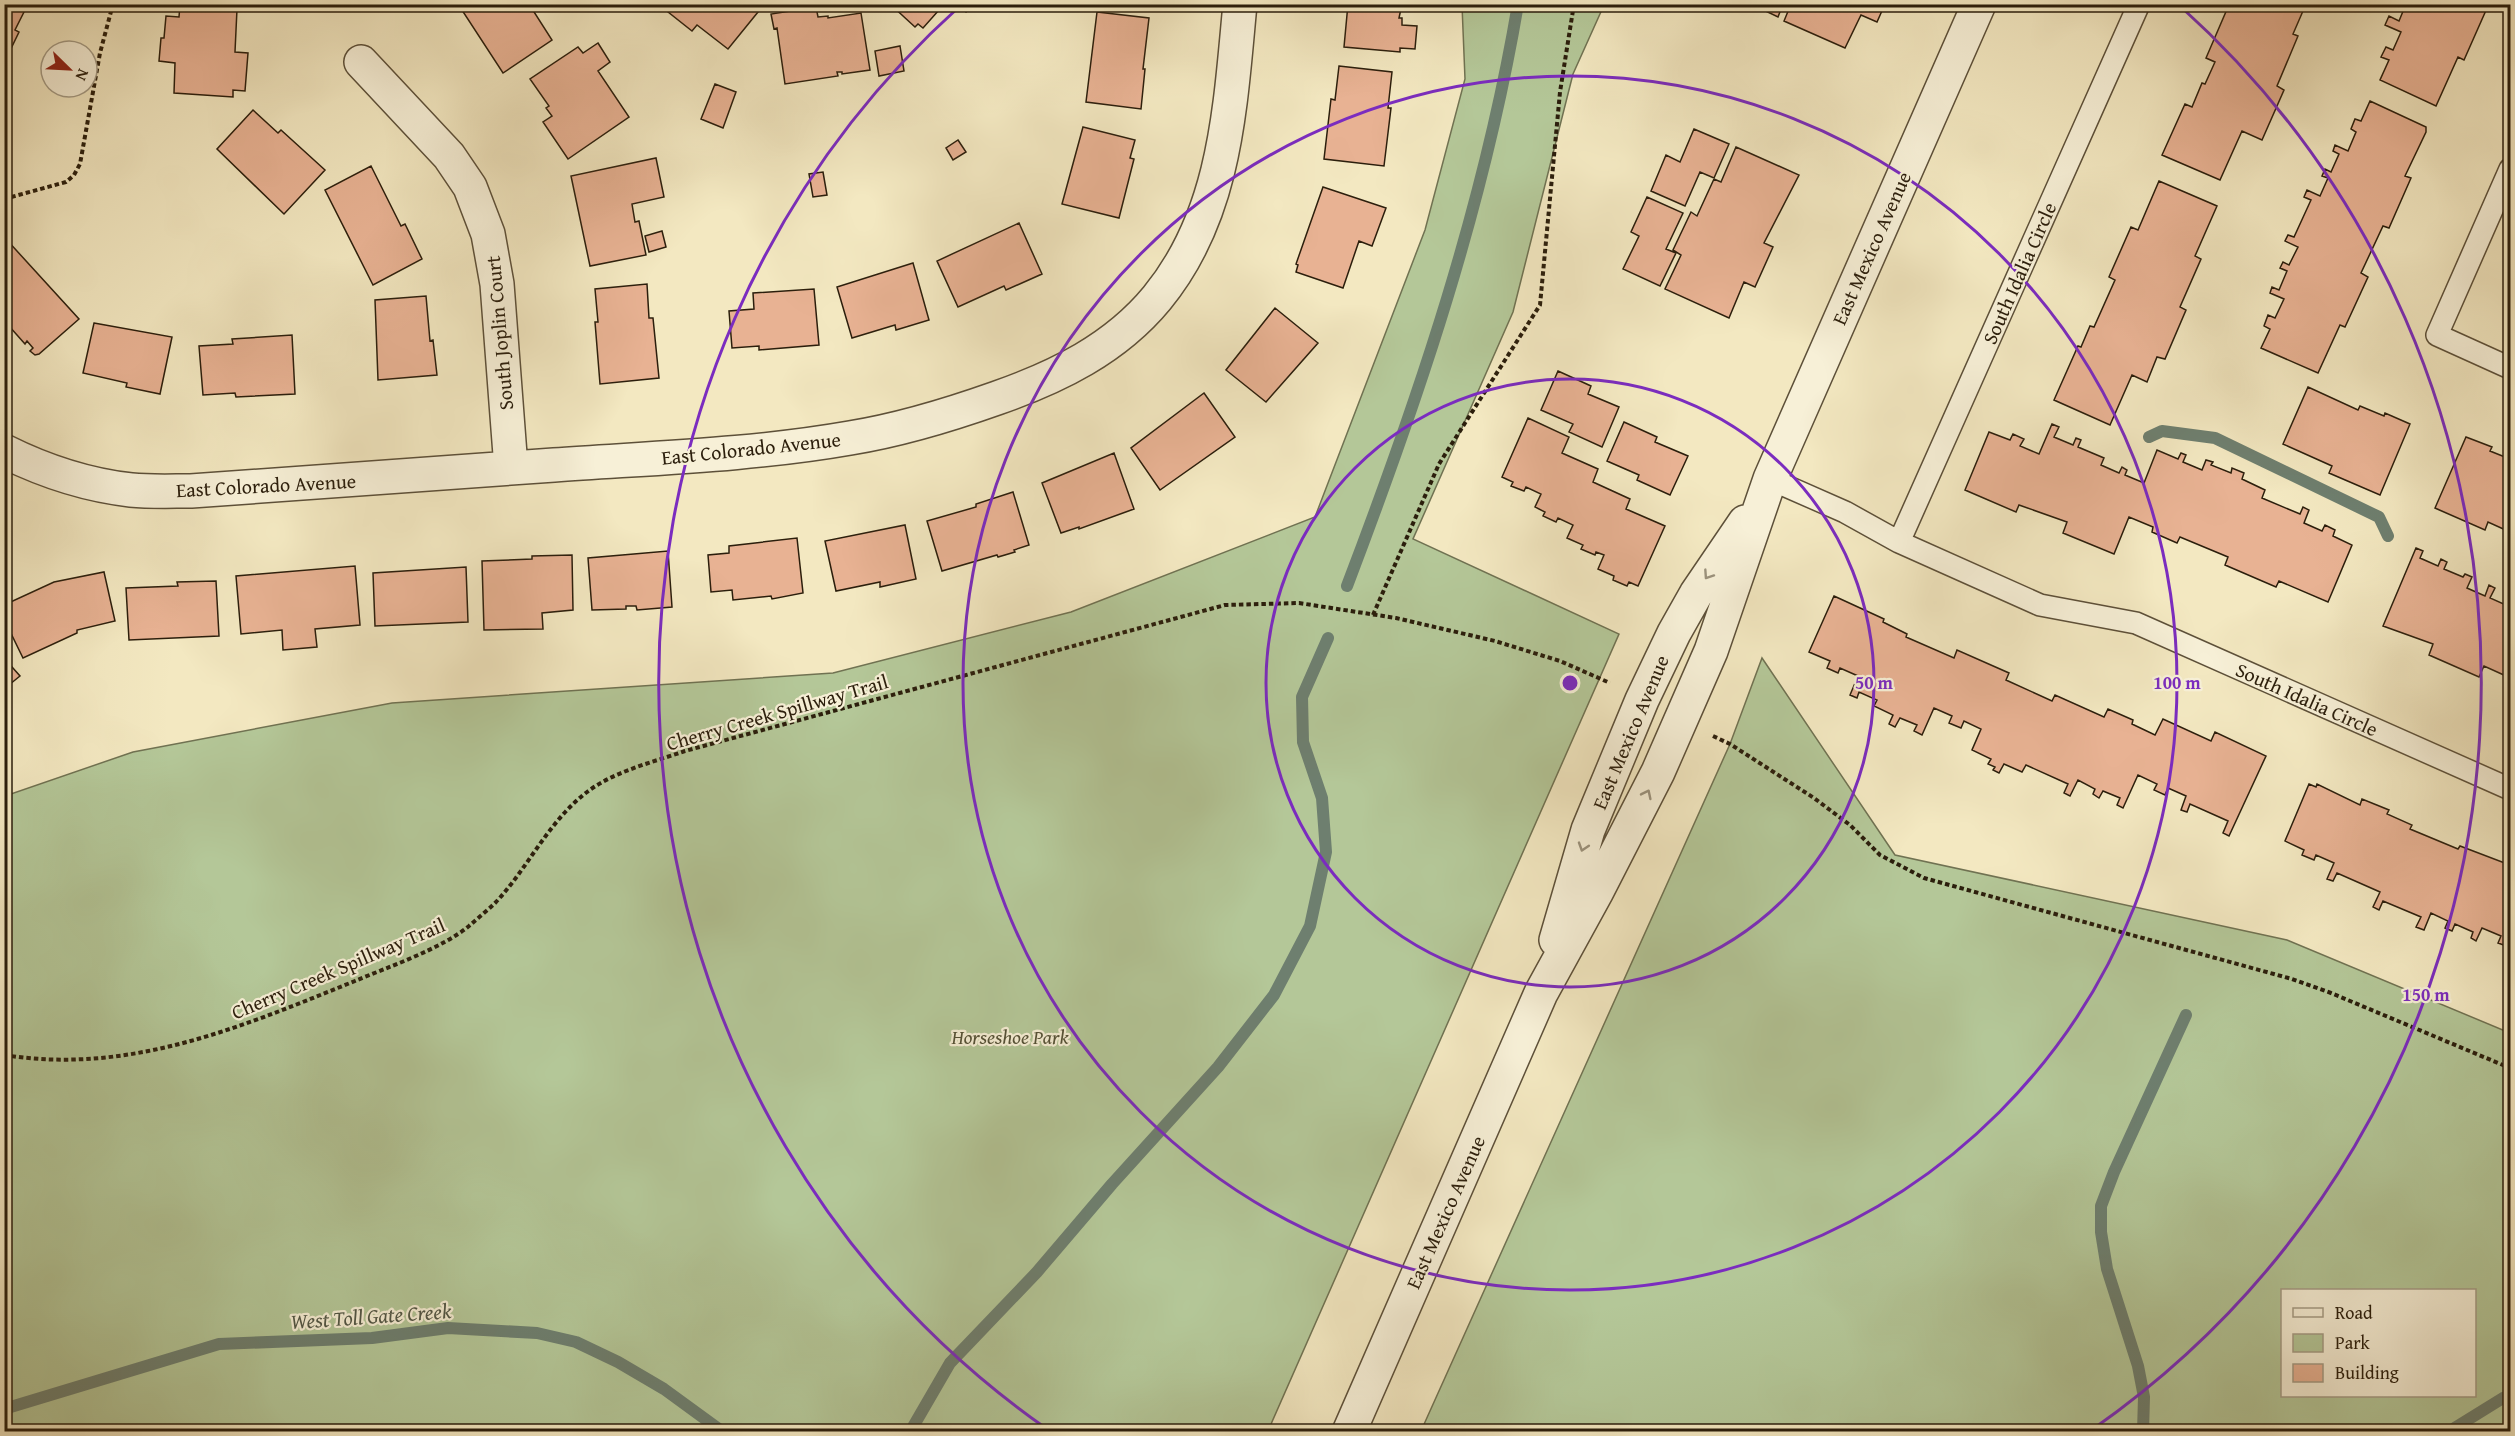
<svg xmlns="http://www.w3.org/2000/svg" width="2515" height="1436" font-family="'Gentium Book Plus',serif">
<style>
.green{fill:#b4c798;stroke:#707252;stroke-width:1.5;fill-rule:evenodd}
.lines{fill:none;stroke-linecap:round;stroke-linejoin:round}
.stream{stroke:#6e7f6f;stroke-width:12}
.building{fill:#e8b293;stroke:#2b1e0c;stroke-width:1.5}
.service-casing{stroke:#5d5039;stroke-width:24}
.minor-casing{stroke:#5d5039;stroke-width:36}
.tertiary-casing{stroke:#5d5039;stroke-width:36}
.path{stroke:#2b1e0c;stroke-width:4;stroke-dasharray:4.5 3;stroke-linecap:butt}
.service{stroke:#f7f0d7;stroke-width:21}
.minor{stroke:#f7f0d7;stroke-width:33}
.tertiary{stroke:#f7f0d7;stroke-width:33}
.oneway{stroke:#9b927c}
.ring{fill:none;stroke:#7b2cbf;stroke-width:3}
.labels{text-anchor:middle;dominant-baseline:central;stroke-width:4.5;stroke-linejoin:round;paint-order:stroke}
.street-label{font-size:20px;fill:#2b1e0c;stroke:#f7f0d7}
.park-label{font-size:20px;font-style:italic;fill:#545136;stroke:#f7f0d7}
.water-label{font-size:21px;font-style:italic;fill:#525746;stroke:#f7f0d7}
.centre{fill:#7b2cbf;stroke:#f7f0d7;stroke-width:3}
.ring-label{font-size:18px;text-anchor:middle;font-weight:bold;fill:#7b2cbf;stroke:#f7f0d7;stroke-width:4.5;stroke-linejoin:round;paint-order:stroke}
</style>
<rect width="100%" height="100%" fill="#f3e8c1"/>
<filter id="stains"><feTurbulence type="fractalNoise" baseFrequency=".00333" numOctaves="4"/><feColorMatrix values="0 0 0 0 .2 0 0 0 0 .09 0 0 0 0 .02 0 0 0 .5 -.17"/></filter>
<radialGradient id="worn" r=".72"><stop offset=".6" stop-color="#630" stop-opacity="0"/><stop offset="1" stop-color="#630" stop-opacity=".3"/></radialGradient>
<path class="green" d="M1462,5H1604L1573,74L1513,312L1413,539L1619,634L1268,1431H5V796L133,752L392,703L833,673L1071,612L1315,517L1425,230L1465,79Z
M1762,658L1895,855L2287,940L2510,1033V1431H1421L1730,744ZM2282,1290H2474V1396H2282Z"/>
<g class="lines">
<path class="stream" d="M2149,437L2162,431L2215,438L2379,517L2388,536
M1347,586C1419,397 1484,205 1518,4
M4,1409L219,1344L372,1338L448,1328L537,1333L576,1342L618,1362L664,1389L723,1432
M910,1432L950,1363L1037,1272L1112,1184L1218,1067L1274,995L1310,926L1326,852L1322,798L1303,742L1302,697L1328,638
M2143,1432L2144,1397L2138,1366L2107,1269L2101,1232V1206L2114,1172L2186,1015
M2448,1432L2503,1398L2510,1396"/>
</g>
<path class="building" d="M4,4H28L15,30L19,32L4,63Z
M458,4H529L552,40L503,73Z
M658,4H749L758,12L728,49L697,25L692,31Z
M890,4H934L939,10L923,28L918,24L915,27Z
M957,4H972L966,12Z
M1348,4H1402L1399,18H1402V25L1417,26L1415,49L1400,48V52L1344,47Z
M1751,4H1783L1778,17Z
M1791,4H1885L1877,22L1861,15L1845,48L1784,21Z
M2306,4L2293,34L2298,36L2277,86L2284,90L2262,140L2242,131L2220,180L2162,155L2185,104L2192,107L2202,83L2205,84L2215,62L2206,58L2228,7L2235,9L2237,5L2235,4Z
M2406,4H2481L2487,8L2464,60L2458,57L2436,106L2380,80L2389,60L2381,57L2386,47L2393,50L2401,32L2385,25L2389,16L2399,21Z
M180,5L237,9L235,52L248,53L245,91L233,90V97L174,93L175,63L159,61L161,38H164L166,16L179,17Z
M816,7L818,17L828,16V18L861,13L870,70L842,74V72H837L838,76L785,84L777,28L774,29L771,14Z
M1097,12L1149,18L1143,69H1145L1141,109L1086,102Z
M598,43L610,62L598,71L629,117L568,159L543,122L552,116L546,108L549,106L530,79L578,47L583,53Z
M900,46L904,71L879,76L875,51Z
M1339,66L1392,72L1388,108H1391L1384,166L1324,159L1331,99L1335,100Z
M715,84L736,92L723,128L701,119Z
M2370,101L2426,127V132L2405,176L2411,178L2389,228L2383,226L2361,273L2368,277L2345,327L2340,325L2318,373L2261,348L2270,329L2264,326L2268,315L2275,318L2284,299L2270,293L2272,287L2279,290L2287,271L2280,268L2283,262L2289,265L2298,247L2285,241L2288,235L2294,237L2311,200L2304,197L2307,190L2320,196L2328,178L2322,176L2325,169L2331,172L2339,154L2333,151L2335,145L2348,151L2356,132L2351,129L2355,119L2361,121Z
M253,110L278,133L281,130L325,170L284,214L217,149Z
M1083,127L1135,140L1130,158L1134,159L1119,218L1062,204Z
M1694,129L1729,144L1714,178L1700,172L1685,206L1651,191L1666,155L1680,162Z
M958,140L966,152L953,160L946,148Z
M1736,147L1799,175L1764,243L1773,247L1755,287L1744,282L1729,318L1665,289L1681,255L1673,250L1691,212L1697,216L1714,179L1721,182Z
M656,158L664,197L632,204L635,222L639,221L646,255L590,266L571,176Z
M371,166L401,226L405,224L422,259L373,285L325,190Z
M823,172L827,195L813,197L809,174Z
M2159,181L2217,206L2195,256L2201,259L2180,307L2186,310L2165,359L2157,357L2147,382L2132,375L2110,425L2054,400L2078,346L2081,347L2090,326L2094,327L2115,280L2109,277L2131,227L2138,230Z
M1323,187L1386,208L1372,246L1359,241L1343,288L1296,272L1298,265L1296,264Z
M1647,197L1683,213L1666,249L1676,253L1660,286L1623,269L1639,236L1631,232Z
M1019,223L1042,274L1006,290L1004,286L958,307L937,261Z
M662,231L666,247L649,252L645,236Z
M6,239L79,319L39,354L35,355L30,351L33,348L27,341L25,344L9,326L11,324L4,317Z
M913,263L929,320L896,330L895,325L852,338L837,287Z
M647,284L649,318H653L659,378L600,384L595,322H598L595,289Z
M814,289L819,345L759,350V346L732,348L729,311L754,309L753,293Z
M426,296L430,341L433,340L437,375L378,380L375,300Z
M1275,308L1318,343L1266,402L1226,370Z
M94,323L172,337L160,394L126,387L127,383L83,373Z
M292,335L295,394L236,397L235,393L203,395L199,346L233,344L232,339Z
M1558,371L1591,386L1588,394L1619,407L1602,447L1569,432L1573,424L1541,410Z
M2308,387L2358,410L2360,406L2384,416L2385,413L2410,424L2380,495L2329,473L2332,466L2283,444Z
M1204,393L1235,437L1160,490L1131,448Z
M1528,418L1569,437L1562,453L1598,469L1593,482L1630,499L1626,509L1665,526L1638,586L1629,582L1627,586L1613,580L1614,576L1598,569L1604,555L1596,552L1595,555L1581,549L1583,545L1567,538L1573,525L1558,518L1556,522L1543,516L1545,512L1535,507L1541,494L1526,487L1524,491L1511,486L1513,482L1502,477Z
M1624,422L1657,437L1655,442L1688,456L1670,495L1637,480L1639,475L1607,461Z
M2052,424L2059,427L2054,437L2073,445L2076,438L2081,440L2078,447L2104,458L2101,465L2119,473L2122,467L2127,470L2125,475L2144,483L2157,450L2178,459L2181,453L2186,455L2183,462L2202,470L2206,460L2213,462L2211,465L2231,473L2232,468L2244,473L2242,479L2265,490L2262,498L2300,514L2303,507L2309,510L2304,523L2322,531L2325,525L2335,530L2333,536L2352,545L2328,602L2279,581L2276,587L2225,565L2228,557L2180,537L2177,543L2152,532L2153,527L2129,517L2114,554L2063,533L2067,522L2019,505L2016,512L1965,490L1989,432L2010,440L2013,434L2024,439L2020,446L2039,454Z
M2466,437L2492,447L2490,451L2510,459V532L2488,522L2485,530L2435,508Z
M1114,453L1134,509L1079,529V527L1061,533L1042,483Z
M1013,492L1029,545L1014,550L1015,552L998,557L997,555L942,571L927,521L976,507V504Z
M905,525L916,579L880,587V582L836,591L825,541Z
M797,538L803,593L772,599L771,596L733,600L732,590L711,592L708,555L729,553V546Z
M2416,548L2423,551L2420,558L2438,566L2441,559L2447,562L2444,569L2463,577L2465,574L2472,577L2467,588L2485,596L2489,585L2495,588L2490,598L2508,606L2510,601V682L2505,680L2506,676L2484,666L2479,677L2429,655L2433,644L2383,626Z
M668,551L672,607L637,610L636,606H626V609L592,610L588,558Z
M572,555L573,610L542,613L543,629L484,630L482,561L532,559V556Z
M355,566L360,625L315,629L317,647L283,650L282,630L241,634L236,576Z
M466,567L468,622L375,626L373,573Z
M104,572L115,621L77,630V633L23,658L4,619V605L54,582Z
M216,581L219,636L129,640L126,588L178,586L177,582Z
M1834,596L1884,619L1883,622L1907,634L1906,637L1954,658L1957,650L2009,673L2006,680L2052,701L2055,695L2104,717L2108,709L2133,720L2132,724L2155,735L2163,719L2211,741L2215,732L2266,756L2229,836L2223,833L2228,821L2190,804L2187,812L2181,810L2186,796L2168,788L2165,795L2154,790L2157,784L2138,775L2123,808L2117,805L2120,798L2103,791L2099,798L2093,794L2095,789L2078,780L2070,796L2064,793L2068,784L2026,765L2022,772L2004,764L1999,773L1993,770L1995,767L1988,764L1991,759L1972,750L1981,729L1964,721L1961,728L1949,723L1952,716L1934,708L1922,735L1914,731L1917,725L1900,718L1895,727L1889,724L1893,715L1874,706L1877,700L1859,692L1857,698L1850,695L1858,676L1840,668L1838,673L1827,668L1830,661L1809,652Z
M4,658L20,676L4,689Z
M2309,784L2316,787L2317,784L2360,805L2362,799L2389,810L2387,814L2412,825L2410,829L2458,849L2460,846L2510,865L2509,947L2498,943L2501,936L2482,928L2476,941L2471,938L2473,932L2455,924L2452,931L2445,928L2448,921L2431,913L2424,930L2416,927L2421,917L2383,901L2379,910L2373,907L2380,892L2337,873L2333,881L2327,879L2334,863L2316,855L2314,860L2302,855L2304,850L2285,841Z"/>
<g class="lines">
<g class="service-casing">
<path id="service" d="M2510,169L2437,335L2510,368
M1770,479L1845,512L1899,542L2040,605L2136,623L2510,789
M1899,542L2139,4"/>
</g>
<g class="minor-casing">
<path id="minor" d="M361,62L449,156L470,187L488,234L497,284L511,468
M4,451C44,471 87,485 131,490C151,492 172,491 191,491C312,483 433,474 554,465C652,458 753,455 850,438C900,430 949,415 997,398C1057,377 1115,349 1157,298C1226,214 1230,108 1240,4"/>
</g>
<g class="tertiary-casing">
<path id="tertiary" d="M1556,940L1588,830L1642,700L1674,633L1696,594L1745,522
M1349,1432L1541,993L1597,891L1658,772L1711,651L1770,479L1979,4"/>
</g>
<path class="path" d="M4,199L66,182L74,175L80,164L100,53L113,4
M1373,615L1439,464L1540,305L1560,92L1574,4
M1713,736L1730,744L1814,798L1850,825L1880,855L1924,878L2292,979L2331,993L2510,1068
M4,1055C130,1075 241,1027 355,981C388,967 441,949 469,926C478,918 488,910 496,902C527,869 546,826 582,796C610,772 651,763 685,751L1225,605L1299,603L1396,618L1495,641L1560,661L1610,683"/>
<use href="#service" class="service"/>
<use href="#minor" class="minor"/>
<use href="#tertiary" class="tertiary"/>
</g>
<defs><path id="oneway-chevron" d="M-2-3.5L2.5 0L-2 3.5" fill="none" stroke-width="1.6" stroke-linecap="round" stroke-linejoin="round" transform="scale(1.5)"/></defs>
<g class="oneway">
<use href="#oneway-chevron" transform="translate(1708 575) rotate(124)"/>
<use href="#oneway-chevron" transform="translate(1647 794) rotate(-64)"/>
<use href="#oneway-chevron" transform="translate(1583 847) rotate(108)"/>
</g>
<g class="ring">
<circle cx="1570" cy="683" r="304"/>
<circle cx="1570" cy="683" r="607"/>
<path d="M1047 1429A911 911 0 0 1 960 6M2180 6A911 911 0 0 1 2093 1429"/>
</g>
<g class="labels">
<g class="street-label">
<text transform="translate(1871 248) rotate(-66)">East Mexico Avenue</text>
<text transform="translate(2019 273) rotate(-66)">South Idalia Circle</text>
<text transform="translate(499 333) rotate(-95)">South Joplin Court</text>
<text transform="translate(751 448) rotate(-6)">East Colorado Avenue</text>
<text transform="translate(266 485) rotate(-3)">East Colorado Avenue</text>
<text transform="translate(2307 699) rotate(24)">South Idalia Circle</text>
<text transform="translate(777 712) rotate(-16)">Cherry Creek Spillway Trail</text>
<text transform="translate(1630 732) rotate(-67)">East Mexico Avenue</text>
<text transform="translate(338 968) rotate(-23)">Cherry Creek Spillway Trail</text>
<text transform="translate(1445 1212) rotate(-66)">East Mexico Avenue</text>
</g>
<g class="park-label">
<text x="1010" y="1036">Horseshoe Park</text>
</g>
<g class="water-label">
<text transform="translate(371 1316) rotate(-4)">West Toll Gate Creek</text>
</g>
</g>
<circle cx="1570" cy="683" r="9" class="centre"/>
<g class="ring-label">
<text x="1874" y="689">50 m</text>
<text x="2177" y="689">100 m</text>
<text x="2426" y="1001">150 m</text>
</g>
<rect width="2515" height="1436" fill="none" stroke="#f3e8c1" stroke-width="24"/>
<rect x="6" y="6" width="2503" height="1424" fill="none" stroke="#2b1e0c" stroke-width="3"/>
<rect x="12" y="12" width="2491" height="1412" fill="none" stroke="#2b1e0c" stroke-width="1.5"/>
<rect x="2281" y="1289" width="195" height="108" fill="#f7f0d7" stroke="#a59c86" stroke-width="1.5"/>
<rect x="2293" y="1308" width="30" height="9" fill="#f7f0d7" stroke="#a59c86" stroke-width="1.5"/>
<text x="2335" y="1319" font-size="18" fill="#2b1e0c">Road</text>
<rect x="2293" y="1334" width="30" height="18" fill="#b4c798" stroke="#a59c86" stroke-width="1.5"/>
<text x="2335" y="1349" font-size="18" fill="#2b1e0c">Park</text>
<rect x="2293" y="1364" width="30" height="18" fill="#e8b293" stroke="#a59c86" stroke-width="1.5"/>
<text x="2335" y="1379" font-size="18" fill="#2b1e0c">Building</text>
<g transform="translate(69 69) rotate(114)"><circle r="28" fill="#f7f0d7" stroke="#a59c86" stroke-width="1.5"/>
<path d="M0-4.5L10 22L0 15L-10 22Z" fill="#8f2418"/>
<text y="-9" font-size="16" font-weight="bold" text-anchor="middle" fill="#2b1e0c">N</text>
</g>
<rect width="100%" height="100%" filter="url(#stains)"/>
<rect width="100%" height="100%" fill="url(#worn)"/>
</svg>
